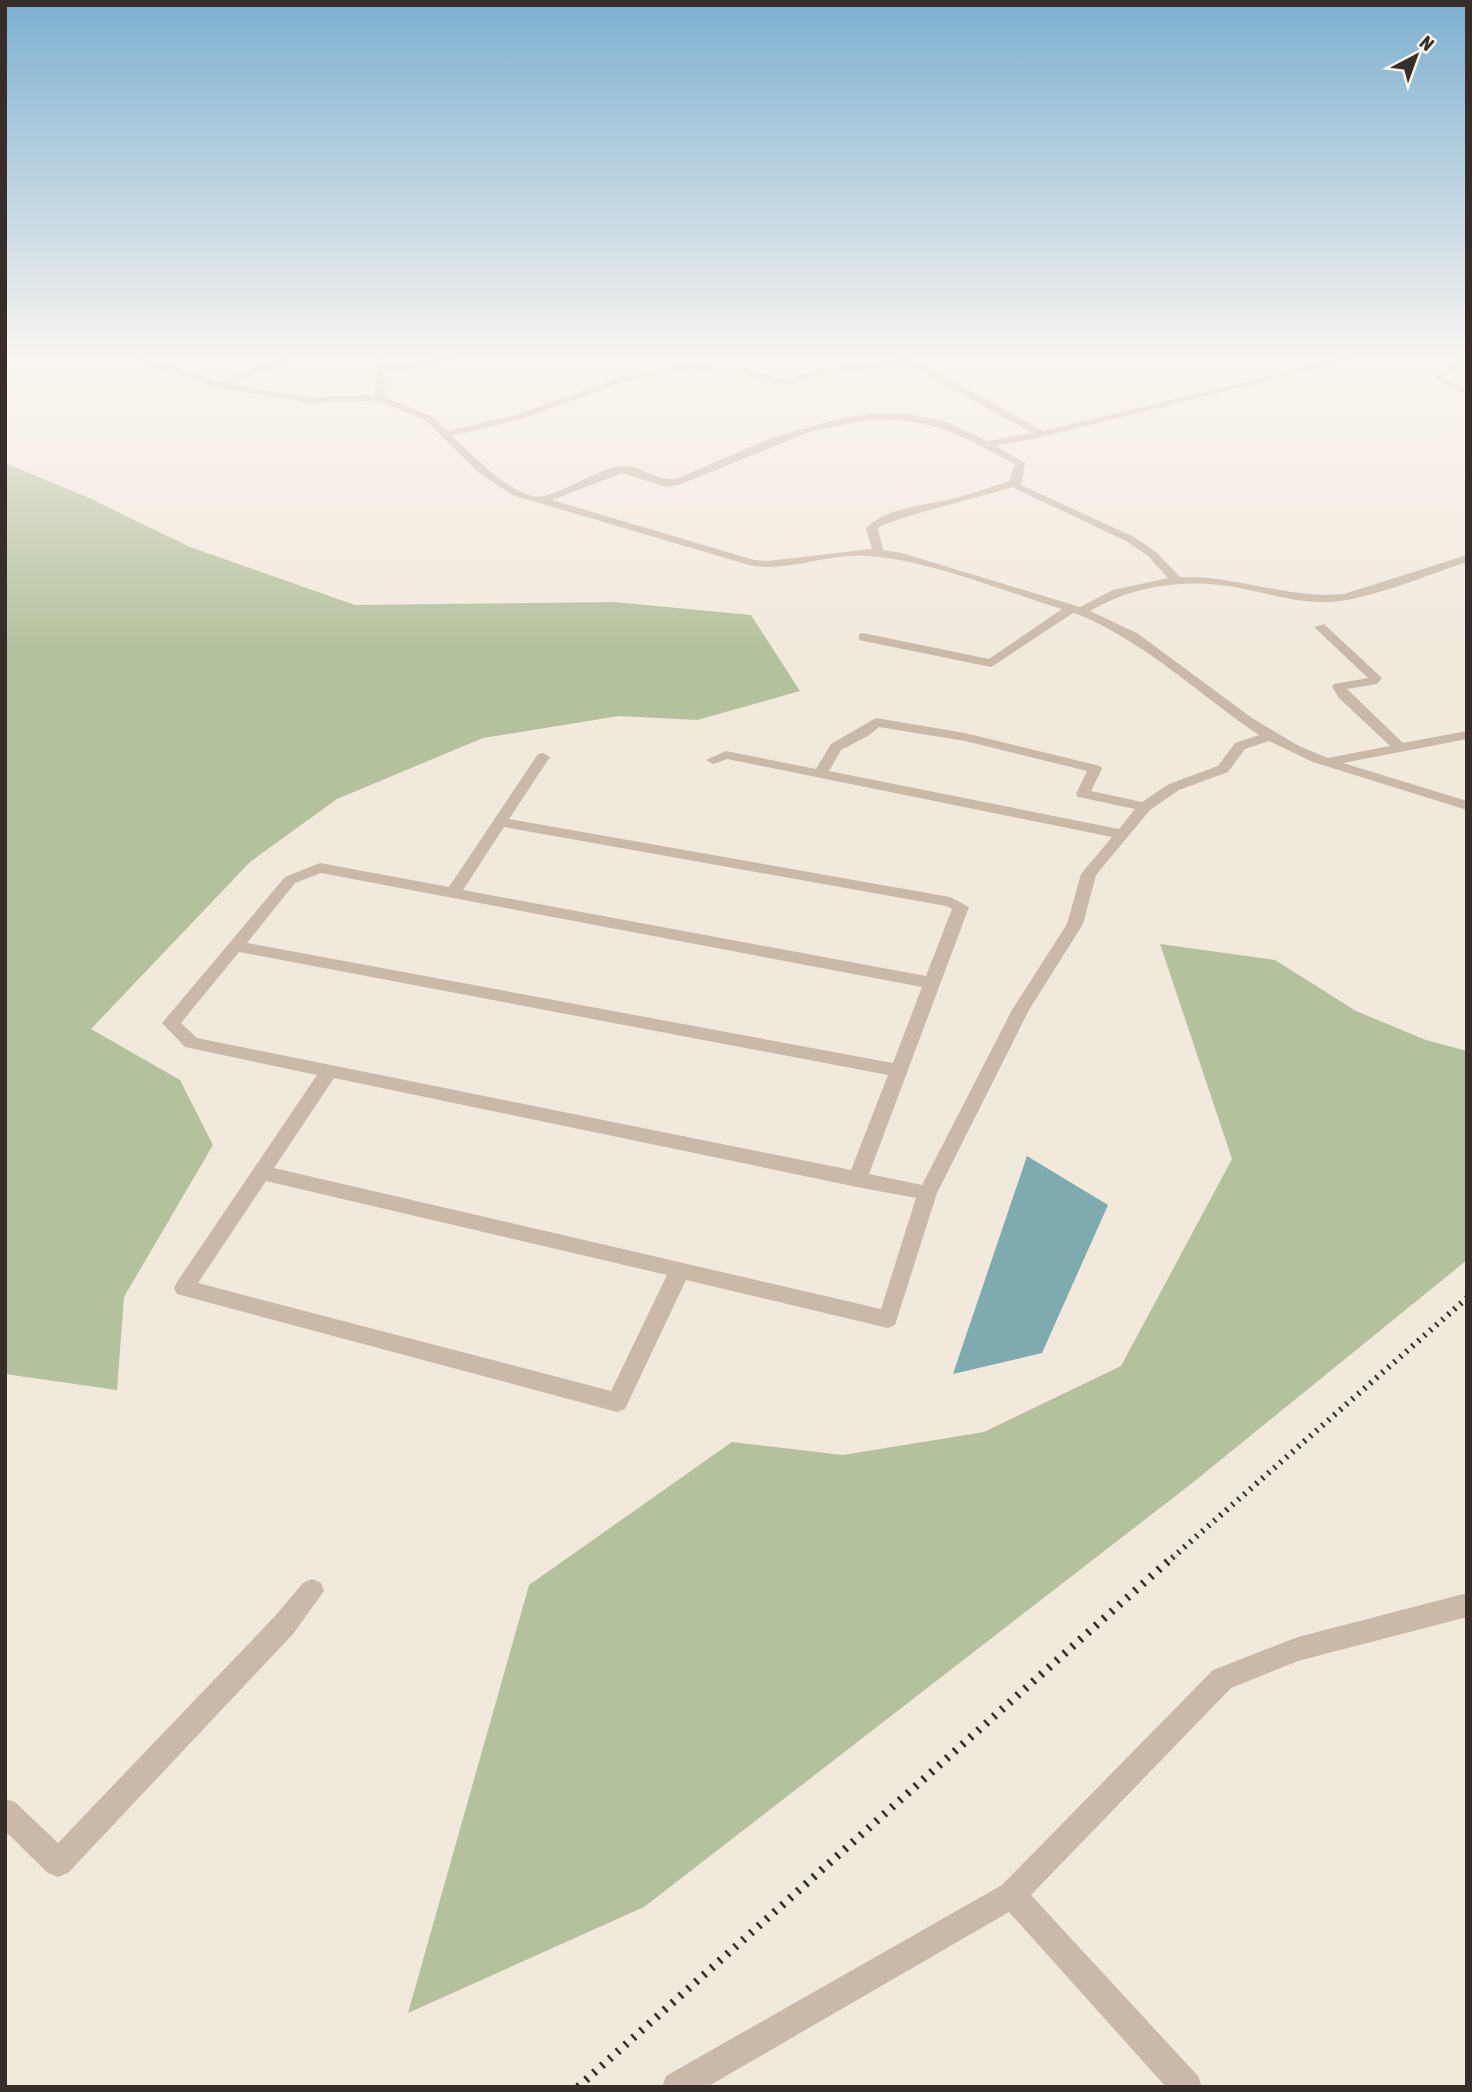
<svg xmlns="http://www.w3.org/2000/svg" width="1472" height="2092" font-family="'Asap Condensed',sans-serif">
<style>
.green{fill:#b4c19d}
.water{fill:#7dabaf}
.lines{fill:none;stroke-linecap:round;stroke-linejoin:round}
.minor{fill:#cab9a9;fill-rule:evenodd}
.rail-far1{stroke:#372e29;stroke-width:6;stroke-dasharray:2 6;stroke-linecap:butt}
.rail{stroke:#372e29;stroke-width:8;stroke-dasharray:2.5 8;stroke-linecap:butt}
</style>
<rect width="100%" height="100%" fill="#f2e9dd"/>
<path class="green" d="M5,463L89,498L190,547L355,605L614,602L751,615L800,691L697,720L619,716L483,738L337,799L250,862L91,1029L180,1080L213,1145L124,1297L117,1390L5,1374Z
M1160,944L1275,960L1356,1011L1426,1040L1467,1051V1260L1191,1484L644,1907L408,2013L529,1585L732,1442L843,1455L984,1432L1121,1366L1232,1159Z"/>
<path class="water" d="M1027,1156L1108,1205L1042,1353L953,1374Z"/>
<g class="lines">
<path class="minor" d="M120,356H133L159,362L217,382L290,356L293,357V361L228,384L308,397L375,395L377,369L373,356H381L386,367L451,356H468L464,359L386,373L384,397L431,416L447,431L516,415L621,377L694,363L725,369L744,368L784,379L818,370L897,359L894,356L911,358L1043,431L1352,356H1366L1042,437L996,446L1025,463L1021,485L1134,537L1156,552L1180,577C1236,575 1288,599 1344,594L1467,555V562C1429,574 1366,601 1329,602C1298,603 1269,594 1240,588C1188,578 1136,584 1090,611L1137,633L1252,718L1299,746L1328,758L1390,746L1339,698L1332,687L1334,684L1368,678L1314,627L1324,624L1382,678L1377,684L1347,689L1403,743L1467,731V739L1343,763L1467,801V810L1313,762L1269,741L1245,749L1228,772L1179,790L1150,810L1096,875L1083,924L1029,1010L937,1193L895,1325L888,1328L686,1280L625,1409L617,1412L177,1294L174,1288L177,1282L317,1075L185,1047L162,1023L285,877L320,863L449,887L538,754L543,753L550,757L509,819L950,897L969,907L869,1174L922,1185L1012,1010L1067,924L1081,874L1112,837L727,759L713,764L706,760L726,751L816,769L831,744L876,718L965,733L1100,766L1102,769L1091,791L1142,802L1169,784L1218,766L1235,743L1259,735C1198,694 1146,642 1077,614L1073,613L991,667L859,640V634L863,633L989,659L1062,609C1003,591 926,559 866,556C827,553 787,573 749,565L512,495L477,471L425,420L377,401L308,403L217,388ZM905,363L1032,433L988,441L947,422L910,414L876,413L842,418L771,438L676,479C657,482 638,464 620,466C594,471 570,489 544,496C518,503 470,453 452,436L522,419L626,381L694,369L725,375L743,374L765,382L784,385L818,376ZM876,419C943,421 960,436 1015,464L1009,481C990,487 971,494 952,499C927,505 882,508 866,529L872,549L767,561L754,560L552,500L622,473L666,487L679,485L812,431ZM1012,487L1126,541L1148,556L1168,578L1113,590L1080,607L902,553L883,550L878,529L880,526C923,510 967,501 1012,487ZM879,727L965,741L1087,771L1076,794L1078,797L1135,809L1119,829L829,771L841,750L868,736ZM504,827L946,906L952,909L926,976L463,890ZM321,873L922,987L893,1063L247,943L295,883ZM239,952L888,1075L851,1170L197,1038L181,1023ZM334,1078L857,1187L916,1198L881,1309L274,1168ZM266,1181L667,1275L611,1391L198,1283Z
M1462,356H1467V361L1444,378L1467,388V395L1433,379Z
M312,1579L321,1583L324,1591L293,1634L68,1873L58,1877L48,1873L5,1831V1799L15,1802L58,1843L275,1616L303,1583Z
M1467,1593V1617L1298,1661L1231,1688L1031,1895L1198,2076L1202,2087H1166L1009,1912L707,2087H662L666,2076L1002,1885L1213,1670L1298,1637Z"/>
<path class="rail-far1" d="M1172,1558L1467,1298"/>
<path class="rail" d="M578,2087L1174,1556"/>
</g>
<linearGradient id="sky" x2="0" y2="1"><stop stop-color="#7db0d1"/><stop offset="0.55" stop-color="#f9f5f0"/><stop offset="1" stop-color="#f9f5f0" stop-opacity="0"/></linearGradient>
<rect width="1472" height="649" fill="url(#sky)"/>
<rect width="1472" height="2092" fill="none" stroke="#372e29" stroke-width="14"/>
<g transform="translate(1416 56) rotate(41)" stroke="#faf3ea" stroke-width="5" paint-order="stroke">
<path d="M0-5L12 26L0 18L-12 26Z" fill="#372e29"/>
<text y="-10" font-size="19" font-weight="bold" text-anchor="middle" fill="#372e29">N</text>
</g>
</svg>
